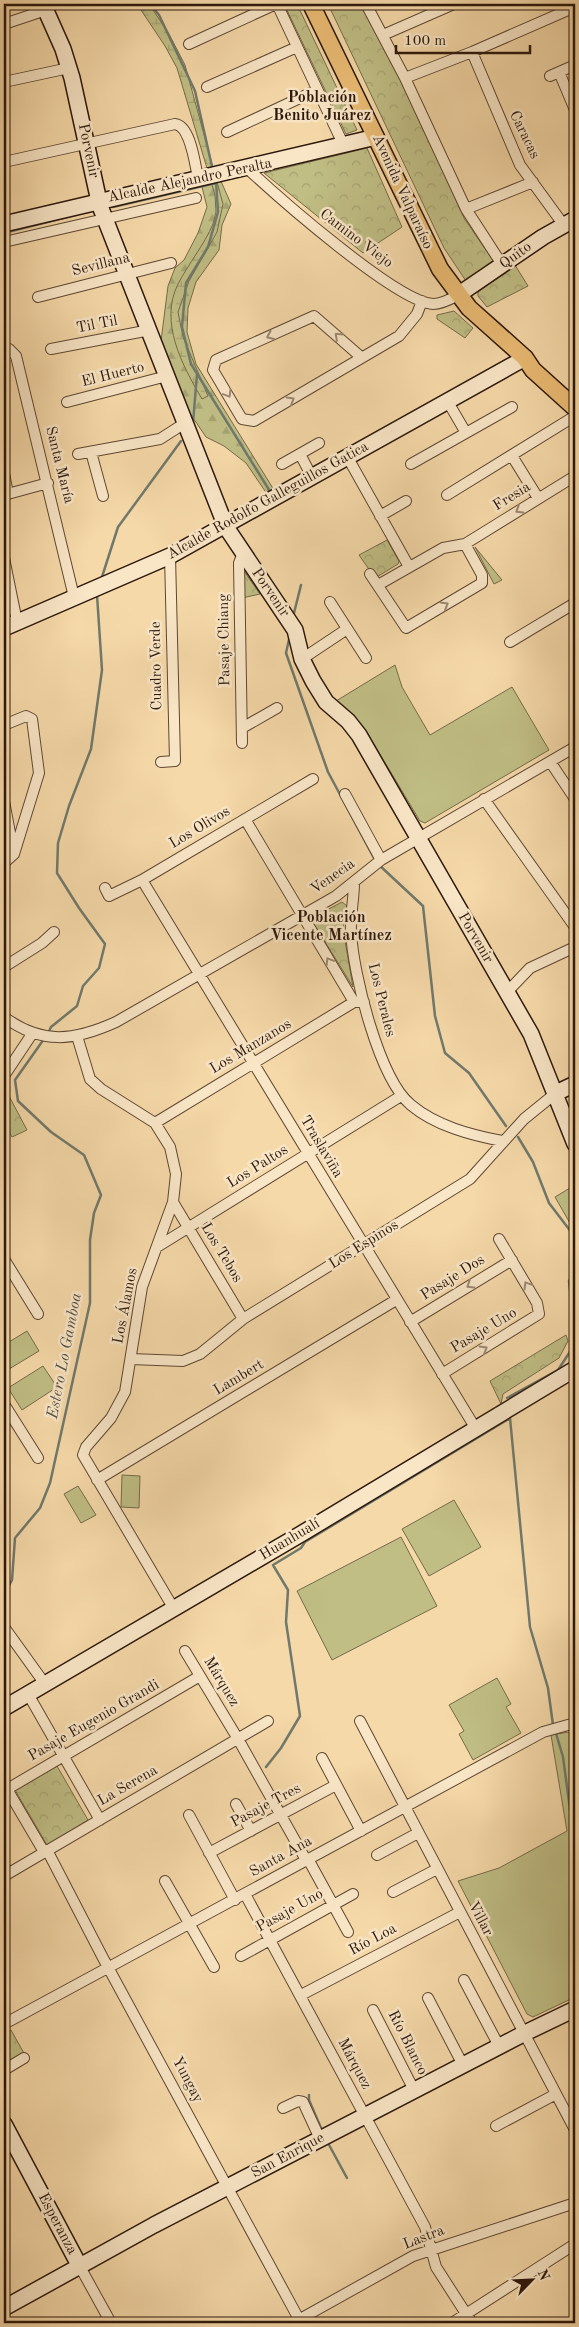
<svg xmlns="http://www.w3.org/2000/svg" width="579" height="2327" font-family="'Old Standard TT',serif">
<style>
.green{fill:#c0be85;stroke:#766b48}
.forest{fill:url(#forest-firs);stroke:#766b48}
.wetland{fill:url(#wetland-marsh);stroke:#766b48}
.park{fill:url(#park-crowns);stroke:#766b48}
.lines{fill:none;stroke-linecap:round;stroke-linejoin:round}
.stream{stroke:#70796d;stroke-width:2.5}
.street-casing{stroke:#5e4833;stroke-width:12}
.secondary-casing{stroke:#2c180c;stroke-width:18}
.primary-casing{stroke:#2c180c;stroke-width:19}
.street{stroke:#f9e6c7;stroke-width:10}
.secondary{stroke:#f9e6c7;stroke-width:15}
.primary{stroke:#ebbc74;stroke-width:16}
.oneway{stroke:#9d8973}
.labels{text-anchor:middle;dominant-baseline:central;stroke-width:5;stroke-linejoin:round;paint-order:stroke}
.street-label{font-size:15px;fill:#2c180c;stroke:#f9e6c7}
.neighbourhood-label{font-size:16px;font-weight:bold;fill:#2c180c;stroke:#f9e6c7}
.water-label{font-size:16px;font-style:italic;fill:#545045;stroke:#f9e6c7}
</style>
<defs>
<pattern id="forest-firs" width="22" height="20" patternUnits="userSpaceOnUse" patternTransform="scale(1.25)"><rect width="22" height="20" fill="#c0be85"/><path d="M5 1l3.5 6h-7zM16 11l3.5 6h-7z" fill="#a5a372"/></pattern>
<pattern id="wetland-marsh" width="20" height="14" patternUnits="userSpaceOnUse" patternTransform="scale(1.25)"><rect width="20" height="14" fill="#c0be85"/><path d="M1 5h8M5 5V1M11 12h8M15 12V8" fill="none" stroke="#a5a372"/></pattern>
<pattern id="park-crowns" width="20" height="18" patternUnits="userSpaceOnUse" patternTransform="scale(1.25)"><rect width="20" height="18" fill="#c0be85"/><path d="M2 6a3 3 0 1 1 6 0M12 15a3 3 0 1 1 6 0" fill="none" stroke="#a5a372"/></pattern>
</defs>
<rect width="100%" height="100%" fill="#f6d9a9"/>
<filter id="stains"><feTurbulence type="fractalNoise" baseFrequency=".004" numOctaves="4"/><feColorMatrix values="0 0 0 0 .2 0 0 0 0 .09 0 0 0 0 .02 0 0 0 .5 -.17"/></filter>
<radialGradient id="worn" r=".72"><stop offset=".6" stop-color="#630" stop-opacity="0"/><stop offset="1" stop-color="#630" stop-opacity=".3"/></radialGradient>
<path class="green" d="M475,547L502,580L494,584Z
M395,665L402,687L430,735L512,687L549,750L425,823L420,821L366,731L336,701Z
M575,1185V1232L555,1197Z
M27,1331L39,1351L4,1372V1345Z
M43,1366L57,1387L22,1410L8,1388Z
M122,1475L140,1476L139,1508L121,1507Z
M78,1486L96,1515L81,1523L64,1494Z
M454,1500L481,1547L429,1576L402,1529Z
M401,1537L437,1606L332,1660L297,1591Z
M497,1678L511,1704L506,1707L521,1733L473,1760L459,1734L464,1731L449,1705Z
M575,1731V1997L533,2017L527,2014L458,1881L499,1868L567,1831L551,1735Z"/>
<path class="forest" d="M220,179L231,204L222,225L219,250L196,282L188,308L187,332L196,364L274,490L267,494L246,463L224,446L206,437L187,409L161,341L168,286L175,268L184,260L198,233L207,207L202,187Z"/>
<path class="wetland" d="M137,4H149L169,34L185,65L223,204L217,232L189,281L178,312L183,337L208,396L202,399C182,365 159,322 178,284C189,263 204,245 213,224L216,212L215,195L177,68L165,46Z"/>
<path class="park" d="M284,4H297L357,130L346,134Z
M328,4H361L423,124L464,218L494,262L466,281L444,248Z
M367,148L402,227L363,253L264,173Z
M515,265L528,286L487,307L478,296V292Z
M454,311L473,328L465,338L437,319V315Z
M387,540L399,561L398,564L375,578L359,555Z
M241,567L260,594L242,598Z
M342,902L347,906L343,929L353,987L314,924L315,916Z
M7,1083L9,1096L27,1130L12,1137L4,1124V1087Z
M566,1335L568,1341L559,1358L503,1394L501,1404L490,1381Z
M57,1766L88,1820L47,1845L15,1790Z
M11,2030L25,2055L4,2066V2034Z"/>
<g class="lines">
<path class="stream" d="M150,4L159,15L195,91L213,171
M216,181L218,212L208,247L186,283L182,327L191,364L271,493
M113,207L216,183
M4,233L75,215
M193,423L197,374
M101,580L118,527L181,441
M293,617L301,585
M290,635L286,653L328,772L375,860
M378,864L423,906L435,1016L445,1053L469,1073L506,1126
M48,1033L51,1027L77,1006L83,986L99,968L105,944L79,908L57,873L58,843L69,806L91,749L102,670L97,595
M518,1137L533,1162L549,1203L575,1237
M575,1269L569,1281L575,1335
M507,1398L558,1370L575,1344
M4,1595L12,1580L15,1538L40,1508L50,1483L90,1303V1240L94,1213L101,1195L84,1155L51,1132L18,1101L15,1080L44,1039
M555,1730L563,1757L572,1824
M266,1767L281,1748L300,1716L286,1622L288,1590L273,1565L301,1548L305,1542L510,1418L530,1627L548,1688L553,1725
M309,2095V2100L321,2128
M328,2143L347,2178"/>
<g class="street-casing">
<path id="street" d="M277,4L344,146
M366,4L405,78L466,209L503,266
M4,24L46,10
M383,35L454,4
M189,44L276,4
M472,52L520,165L563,224
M559,72L575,110
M550,76L575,65
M405,78L472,52L575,7
M4,82L69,68
M207,87L297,47
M227,132L317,90
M4,162L175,124C191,126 195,165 198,178
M248,169C278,197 397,302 433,304C441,304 451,299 458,295
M466,209L533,182
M4,242L196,198
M38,297L171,263
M51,349L150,330
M4,350L9,349L16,356L74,597
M361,357L314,316L216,360L213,370L242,419L254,421L399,336L417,314L422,301
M67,402L167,376
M448,402L466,433
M91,452L103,496
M78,454L160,439L185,423
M300,454L312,477
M512,456L538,498
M348,458L408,565
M282,464L319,443
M411,464L512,407
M4,473L8,494
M4,495L48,483
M447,495L575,416
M380,516L406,501
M465,544L575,476
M4,558L17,622
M370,574L406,628L482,583V575L465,544
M378,585L443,548L465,544
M330,602L366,658
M510,642L575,603
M302,659L347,629
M4,725L26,716L32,719L39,773L14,854
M242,728L277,708
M242,743L239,563L243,553
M161,762L175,761L170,556
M551,763L575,799
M345,794L381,860
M484,799L575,927
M4,801L14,854L4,863
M245,819L354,1002
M142,880L476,1429
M354,883C354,899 350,916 351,932C353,973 379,1079 411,1105C436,1126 471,1135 502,1141
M105,888L109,896L142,880L313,779
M4,967L42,943L54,932
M506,993L530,968L575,947
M4,1017C42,1045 74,1041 116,1022L336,896L381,860L575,747
M77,1036L90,1079L101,1089L155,1123L170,1147L176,1174L173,1202L142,1287L125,1392L111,1418L86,1447L83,1455L174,1609
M4,1076L32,1034
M155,1123L354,1002H364
M173,1202L243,1319
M157,1247L401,1096
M4,1259L38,1314
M410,1322L512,1260
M131,1359L183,1361L200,1354L243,1319L470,1179L524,1119L556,1093
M442,1374L539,1314L537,1303L499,1239
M4,1404L38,1458
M97,1480L396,1300
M4,1627L45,1684
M185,1651L238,1739L306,1860
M28,1694L100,1820
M360,1721L575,2130
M322,1758L361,1831
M7,1789L44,1852
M4,1791L200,1676
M236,1804L251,1831
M189,1815L235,1900
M47,1850L103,1958L301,2323
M209,1853L336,1785
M377,1855L418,1833
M308,1859L348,1932
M4,1876L268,1721
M165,1881L214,1967
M393,1892L437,1869
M245,1894L425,2227L436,2267L472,2323
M241,1956L353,1894
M464,1980L499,2046
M301,1995L460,1912
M428,1998L463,2065
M373,2010L414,2090
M4,2024L543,1732L575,1723
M4,2070L24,2058
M283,2108L298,2101L303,2102L320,2139
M496,2126L556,2094
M79,2265L111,2323
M293,2323L413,2256L575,2203
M452,2323L575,2244"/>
</g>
<g class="secondary-casing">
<path id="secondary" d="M43,4L63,49L72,78L100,206L226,527L295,630L302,659L313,681L326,702L348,721L359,735L531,1034L575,1144
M4,224L376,137
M458,295L543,237L575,219
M4,628L170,556L525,358
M556,1093L575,1084
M4,1708L301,1534L575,1369
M4,2124L79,2265
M4,2308L154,2225L525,2033L575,2009"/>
</g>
<g class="primary-casing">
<path id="primary" d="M311,4L440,269L469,308L525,358L533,370L575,408"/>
</g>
<use href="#street" class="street"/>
<use href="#secondary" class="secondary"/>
<use href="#primary" class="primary"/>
</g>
<defs><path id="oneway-chevron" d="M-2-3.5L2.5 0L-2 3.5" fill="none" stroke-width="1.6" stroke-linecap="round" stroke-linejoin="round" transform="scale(1.25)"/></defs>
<g class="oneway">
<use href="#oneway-chevron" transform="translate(270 336) rotate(156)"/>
<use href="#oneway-chevron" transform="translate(338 336) rotate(-137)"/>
<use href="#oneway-chevron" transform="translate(228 394) rotate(59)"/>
<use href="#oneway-chevron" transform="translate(291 400) rotate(-31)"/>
<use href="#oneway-chevron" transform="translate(519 510) rotate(148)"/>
<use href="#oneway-chevron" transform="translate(445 605) rotate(-31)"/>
<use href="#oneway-chevron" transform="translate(329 961) rotate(-121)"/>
<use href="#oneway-chevron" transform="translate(470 1285) rotate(148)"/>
<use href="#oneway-chevron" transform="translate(527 1285) rotate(-121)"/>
<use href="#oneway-chevron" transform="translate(484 1349) rotate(-31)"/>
</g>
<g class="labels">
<g class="street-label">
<text transform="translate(524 135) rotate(64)">Caracas</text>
<text transform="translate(88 151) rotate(78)">Porvenir</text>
<text transform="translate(190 181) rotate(-12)">Alcalde Alejandro Peralta</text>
<text transform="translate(402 192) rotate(65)">Avenida Valparaíso</text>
<text transform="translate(356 239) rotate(37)">Camino Viejo</text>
<text transform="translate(516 256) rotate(-36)">Quito</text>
<text transform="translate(101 265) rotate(-14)">Sevillana</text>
<text transform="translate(97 325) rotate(-11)">Til Til</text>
<text transform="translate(113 375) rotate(-14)">El Huerto</text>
<text transform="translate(59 465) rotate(76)">Santa María</text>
<text transform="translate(512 497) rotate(-32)">Fresia</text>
<text transform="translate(268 501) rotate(-29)">Alcalde Rodolfo Galleguillos Gatica</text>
<text transform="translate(270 593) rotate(56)">Porvenir</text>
<text transform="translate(225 640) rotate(-91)">Pasaje Chiang</text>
<text transform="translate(157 666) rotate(-91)">Cuadro Verde</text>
<text transform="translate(200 828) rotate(-31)">Los Olivos</text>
<text transform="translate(333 877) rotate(-35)">Venecia</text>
<text transform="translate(475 938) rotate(60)">Porvenir</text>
<text transform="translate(381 1000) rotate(76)">Los Perales</text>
<text transform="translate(251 1047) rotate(-31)">Los Manzanos</text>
<text transform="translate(321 1147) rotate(59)">Traslaviña</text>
<text transform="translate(258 1167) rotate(-32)">Los Paltos</text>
<text transform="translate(364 1245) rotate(-32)">Los Espinos</text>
<text transform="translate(221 1253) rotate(59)">Los Tebos</text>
<text transform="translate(453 1278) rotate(-32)">Pasaje Dos</text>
<text transform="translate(126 1306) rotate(-79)">Los Álamos</text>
<text transform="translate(484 1331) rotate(-31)">Pasaje Uno</text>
<text transform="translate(239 1378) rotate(-31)">Lambert</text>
<text transform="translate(290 1540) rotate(-31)">Huanhualí</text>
<text transform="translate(221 1682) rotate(59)">Márquez</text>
<text transform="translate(94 1721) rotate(-30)">Pasaje Eugenio Grandi</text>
<text transform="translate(128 1786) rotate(-30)">La Serena</text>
<text transform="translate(266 1806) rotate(-28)">Pasaje Tres</text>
<text transform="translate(281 1857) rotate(-29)">Santa Ana</text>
<text transform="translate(290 1911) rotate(-29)">Pasaje Uno</text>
<text transform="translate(480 1919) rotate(62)">Villar</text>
<text transform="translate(373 1940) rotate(-28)">Río Loa</text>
<text transform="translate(407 2043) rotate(63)">Río Blanco</text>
<text transform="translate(354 2064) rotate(62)">Márquez</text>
<text transform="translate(187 2080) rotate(62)">Yungay</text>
<text transform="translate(288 2156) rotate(-28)">San Enrique</text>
<text transform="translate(57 2224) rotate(62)">Esperanza</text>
<text transform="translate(424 2238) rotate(-21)">Lastra</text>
</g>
<g class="neighbourhood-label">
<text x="322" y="98">Población<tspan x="322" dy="18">Benito Juárez</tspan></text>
<text x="331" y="918">Población<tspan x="331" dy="18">Vicente Martínez</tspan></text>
</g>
<g class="water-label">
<text transform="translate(65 1356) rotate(-79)">Estero Lo Gamboa</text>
</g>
</g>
<rect width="579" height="2327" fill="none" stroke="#f6d9a9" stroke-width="20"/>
<rect x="5" y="5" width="569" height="2317" fill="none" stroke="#2c180c" stroke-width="2.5"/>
<rect x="10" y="10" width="559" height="2307" fill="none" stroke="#2c180c"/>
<g transform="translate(532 2280) rotate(66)" stroke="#f9e6c7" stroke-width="4" paint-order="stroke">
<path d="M0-4L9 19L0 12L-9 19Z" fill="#2c180c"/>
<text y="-8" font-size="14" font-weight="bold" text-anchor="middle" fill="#2c180c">N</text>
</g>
<path d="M396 45v8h134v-8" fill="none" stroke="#2c180c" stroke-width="2.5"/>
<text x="404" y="45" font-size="15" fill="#2c180c" stroke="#f9e6c7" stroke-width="4" paint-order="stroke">100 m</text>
<rect width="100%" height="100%" filter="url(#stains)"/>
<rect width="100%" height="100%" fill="url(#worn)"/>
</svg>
